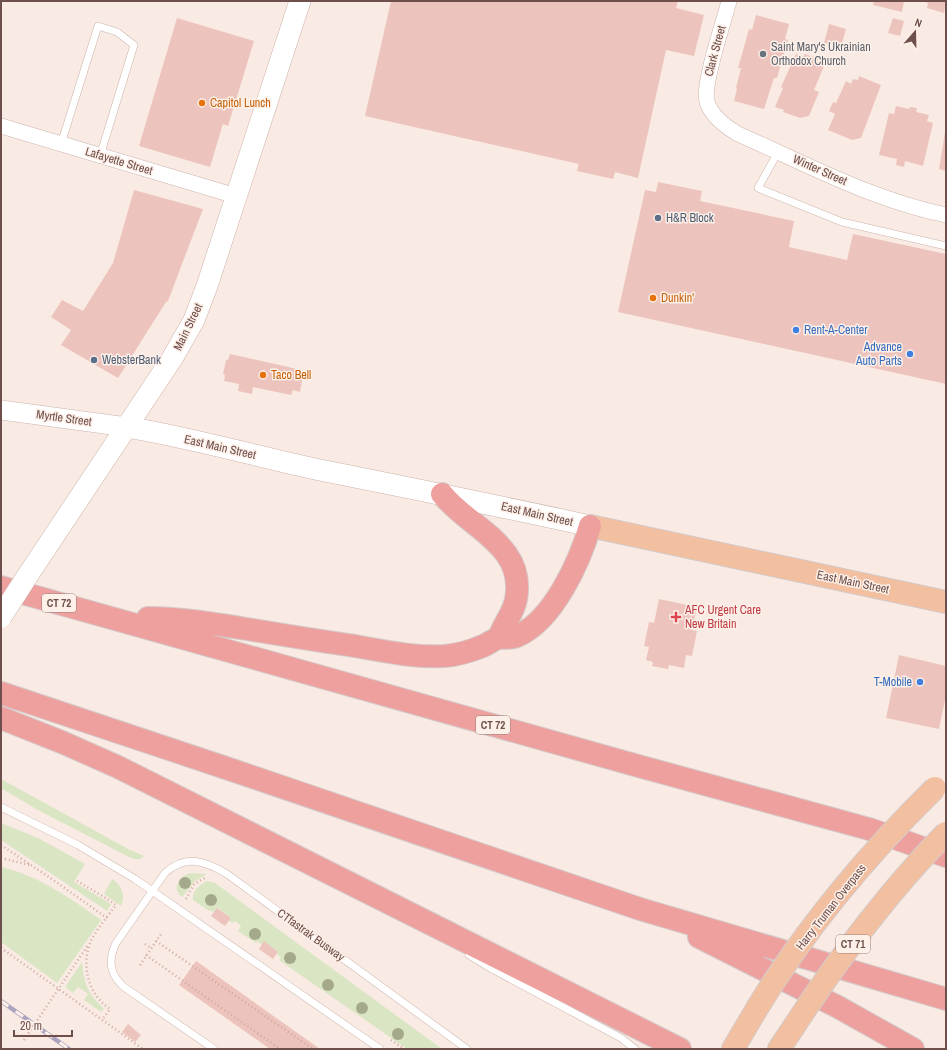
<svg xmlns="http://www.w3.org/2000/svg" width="947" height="1050" font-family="'Archivo Narrow',sans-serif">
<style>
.green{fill:#d9e5c3}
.building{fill:#ecc4bd}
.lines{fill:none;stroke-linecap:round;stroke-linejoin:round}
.service-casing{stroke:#ccb3ae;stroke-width:8}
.minor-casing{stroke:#ccb3ae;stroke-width:16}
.tertiary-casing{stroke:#ccb3ae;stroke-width:20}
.secondary-casing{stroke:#ceb2ab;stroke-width:22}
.primary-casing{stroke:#d4cac9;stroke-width:24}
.motorway-casing{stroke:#d4cac9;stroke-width:24}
.path{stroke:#d0a8a1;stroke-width:2.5;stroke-dasharray:1 3;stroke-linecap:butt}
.service{stroke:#fff;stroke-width:7}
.minor{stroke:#fff;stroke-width:15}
.tertiary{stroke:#fff;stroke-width:19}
.secondary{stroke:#fff;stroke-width:21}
.primary{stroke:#f2c0a1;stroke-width:22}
.motorway{stroke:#eea09f;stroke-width:22}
.rail-casing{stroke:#aca3c1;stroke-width:4.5}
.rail{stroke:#fdf0e8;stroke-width:3;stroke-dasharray:9;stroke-linecap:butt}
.secondary-bridge-casing{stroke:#ceb2ab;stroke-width:22;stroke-linecap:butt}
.primary-bridge-casing{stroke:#d4cac9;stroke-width:24;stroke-linecap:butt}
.secondary-bridge{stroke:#fff;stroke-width:21}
.primary-bridge{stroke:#f2c0a1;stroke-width:22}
.tree{fill:#a4a98c}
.worship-dot{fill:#6b7280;stroke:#fdf0e8;stroke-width:1.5}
.food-dot{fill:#e8710a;stroke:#fdf0e8;stroke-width:1.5}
.service-dot{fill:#5c6f8a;stroke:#fdf0e8;stroke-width:1.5}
.shop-dot{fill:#3f7fe0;stroke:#fdf0e8;stroke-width:1.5}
.health-dot{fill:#e0444e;stroke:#fdf0e8;stroke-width:1.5}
.labels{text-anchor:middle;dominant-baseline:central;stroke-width:3;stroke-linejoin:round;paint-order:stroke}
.shield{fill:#fdf0e8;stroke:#9a7f7b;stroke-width:1}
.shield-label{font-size:11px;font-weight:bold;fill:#6f4f4c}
.worship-label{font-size:12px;fill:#5b616d;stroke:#fdf0e8;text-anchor:start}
.street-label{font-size:12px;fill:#6f4f4c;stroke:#fdf0e8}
.food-label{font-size:12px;fill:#c56008;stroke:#fdf0e8;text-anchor:start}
.service-label{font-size:12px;fill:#4e5e75;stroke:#fdf0e8;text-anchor:start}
.shop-label{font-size:12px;fill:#366cbe;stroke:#fdf0e8;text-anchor:end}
.health-label{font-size:12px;fill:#be3a42;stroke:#fdf0e8;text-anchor:start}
</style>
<rect width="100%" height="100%" fill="#f9ebe3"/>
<path class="green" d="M1,779L130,850L144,856L141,859H134L129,857L36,809L1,788Z
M1,823L38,838L85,864L74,882L111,904L107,911L1,840Z
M1,867C38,875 71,899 101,920L57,983L1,942Z
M190,873L207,874L195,881L182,897C171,889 179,876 190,873Z
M112,879C122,885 126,896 121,906L104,894Z
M207,881L215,883L442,1049H407L279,960L281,957L277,955L278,952L264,942L262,945L257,941L256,943L238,931L241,926L235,921L233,923L229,921L231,918L218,908L214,912L208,910L193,900C192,891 199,885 207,881Z
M82,962C84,985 88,993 104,1009L101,1012L84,1000L88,994L78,987L73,993L65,987Z"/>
<path class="building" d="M391,1H678L676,8L704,15L694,56L666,50L638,178L615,172L613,179L577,171L579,164L365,116Z
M874,1H904L902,12L873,5Z
M922,1H946L944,13L927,8L928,3Z
M756,15L789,24L785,39L788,40L777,78H774L764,109L734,101L737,89L736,88L741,68H738L749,29L752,30Z
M177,18L254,41L228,126L223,124L210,167L139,146Z
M893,18L904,21L900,36L888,33Z
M829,24L846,29L841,47L824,43Z
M796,54L803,57L805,54L818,59L817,62L824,66L814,90L819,92L809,116L800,118L783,112L784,110L775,107L783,88L781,87Z
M859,76L881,85L861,138L852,140L828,130L835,114L829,111L833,102L836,103L846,81L851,84L853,79L858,80Z
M896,106L909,109L910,107L917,108L916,112L929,115L927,121L933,123L923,166L905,161L904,167L896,165L897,159L879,155L889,113L894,114Z
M945,132H946V171L939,169Z
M658,182L702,191L700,201L794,221L789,247L847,260L853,234L946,254V384L618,312L645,190L656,192Z
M134,190L203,209L168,301L166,302L118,378L61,345L71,330L51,317L62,300L83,311L113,263Z
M230,354L297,369L296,373L303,375L300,392L293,390L291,395L253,387L252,394L238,391L239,384L224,381L225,375L223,374L226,360H228Z
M659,599L697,607L692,630L697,631L692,656L686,655L684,668L669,665L668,669L652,666L653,662L646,660L649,647L644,646L649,622L654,623Z
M899,655L946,666V695L939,729L886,718Z
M217,908L231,918L225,926L211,916Z
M264,941L278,952L273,959L259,949Z
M196,961L320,1049H270L179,985Z
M128,1024L141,1035L135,1042L122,1032Z"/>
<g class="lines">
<g class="service-casing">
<path id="service" d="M61,144L98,26L117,32L134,45L100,156
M778,152L758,188L842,222L946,246
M1,807L78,845L135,879L380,1049
M469,955L492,969L621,1038L635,1049
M214,1049L124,987C109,974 108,960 116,943L165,873C186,854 205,861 227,874L467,1049"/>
</g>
<g class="minor-casing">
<path id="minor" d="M729,1C724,22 702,84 707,102C712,117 726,127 738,134C806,164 873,200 946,215
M1,126L236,196"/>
</g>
<g class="tertiary-casing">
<path id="tertiary" d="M1,410L127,427"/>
</g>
<g class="secondary-casing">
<path id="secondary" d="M127,427C192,438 255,456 320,470C410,488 500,506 590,526
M26,578L173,357L194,320L207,286L300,1"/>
</g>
<g class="primary-casing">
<path id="primary" d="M590,526L946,602
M733,1049L756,1010
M779,1049L793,1028"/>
</g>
<g class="motorway-casing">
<path id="motorway" d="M442,494C469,528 526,545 516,599C514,613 503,624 499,638
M1,587L642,767L869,829L946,856
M148,618C181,618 215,624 247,629C283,635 319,641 355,646C384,651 415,658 445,656C457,655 471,651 483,646C488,644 494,639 499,638C505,637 511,639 517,636C553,621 580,561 590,526
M1,693L235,771L640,909L946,999
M1,718L64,743L118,767L680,1049
M699,937L838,1007L913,1049"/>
</g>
<path class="path" d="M1,845L49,877L107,918
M1,858L30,865
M77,881L104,897L116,905C108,916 95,931 90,943C81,967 89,995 110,1009L102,1020
M186,899L194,884L205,878
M156,941L313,1049
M145,944L151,948
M1,948L143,1049
M146,955L280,1049
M140,965L161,934
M24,1040L88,945
M391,1040L404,1049"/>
<use href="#service" class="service"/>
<use href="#minor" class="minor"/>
<use href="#tertiary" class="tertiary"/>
<use href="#secondary" class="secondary"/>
<use href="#primary" class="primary"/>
<use href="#motorway" class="motorway"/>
<g class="rail-casing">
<path id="rail" d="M1,1001L69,1049"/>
</g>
<use href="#rail" class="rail"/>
<g class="secondary-bridge-casing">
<path id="secondary-bridge" d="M1,617L26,578"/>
</g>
<g class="primary-bridge-casing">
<path id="primary-bridge" d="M756,1010C805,929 867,855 935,788
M793,1028C838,959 888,892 946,833"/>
</g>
<use href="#secondary-bridge" class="secondary-bridge"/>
<use href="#primary-bridge" class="primary-bridge"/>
</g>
<g class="tree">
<circle cx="185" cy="883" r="6"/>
<circle cx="211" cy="900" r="6"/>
<circle cx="255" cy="934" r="6"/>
<circle cx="290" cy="958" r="6"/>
<circle cx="328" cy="985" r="6"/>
<circle cx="362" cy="1008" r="6"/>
<circle cx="398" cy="1034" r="6"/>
</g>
<circle class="worship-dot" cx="763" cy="54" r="4"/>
<g class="food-dot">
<circle cx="202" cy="103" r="4"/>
<circle cx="653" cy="298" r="4"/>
<circle cx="263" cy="375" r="4"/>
</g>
<g class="service-dot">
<circle cx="658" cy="218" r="4"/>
<circle cx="94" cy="360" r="4"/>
</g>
<g class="shop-dot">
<circle cx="796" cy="330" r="4"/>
<circle cx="910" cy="354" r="4"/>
<circle cx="920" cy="682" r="4"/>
</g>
<path class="health-dot" d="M674 611h4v4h4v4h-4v4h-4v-4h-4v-4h4z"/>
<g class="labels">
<g class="shield">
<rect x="42" y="594" width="34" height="18" rx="3"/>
<rect x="476" y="716" width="34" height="18" rx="3"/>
<rect x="836" y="935" width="34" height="18" rx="3"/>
</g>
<g class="shield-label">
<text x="59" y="603">CT 72</text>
<text x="493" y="725">CT 72</text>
<text x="853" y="944">CT 71</text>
</g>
<g class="worship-label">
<text x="771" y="47">Saint Mary's Ukrainian<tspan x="771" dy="14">Orthodox Church</tspan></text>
</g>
<g class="street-label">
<text transform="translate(715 51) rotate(-75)">Clark Street</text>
<text transform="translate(119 161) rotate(17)">Lafayette Street</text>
<text transform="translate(820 170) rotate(24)">Winter Street</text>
<text transform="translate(188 327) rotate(-64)">Main Street</text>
<text transform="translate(64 418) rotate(8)">Myrtle Street</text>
<text transform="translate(220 447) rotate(13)">East Main Street</text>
<text transform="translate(537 514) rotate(13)">East Main Street</text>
<text transform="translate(853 582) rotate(12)">East Main Street</text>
<text transform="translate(831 907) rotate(-52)">Harry Truman Overpass</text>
<text transform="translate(311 935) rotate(36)">CTfastrak Busway</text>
</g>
<g class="food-label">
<text x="210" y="103">Capitol Lunch</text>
<text x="661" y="298">Dunkin'</text>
<text x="271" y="375">Taco Bell</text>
</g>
<g class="service-label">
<text x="666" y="218">H&amp;R Block</text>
<text x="102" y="360">WebsterBank</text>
</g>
<g class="shop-label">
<text x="804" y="330" text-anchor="start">Rent-A-Center</text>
<text x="902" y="347">Advance<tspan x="902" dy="14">Auto Parts</tspan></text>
<text x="912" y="682">T-Mobile</text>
</g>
<g class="health-label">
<text x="685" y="610">AFC Urgent Care<tspan x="685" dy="14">New Britain</tspan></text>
</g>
</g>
<rect width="947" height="1050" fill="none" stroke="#6f4f4c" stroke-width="4"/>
<g transform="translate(915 32) rotate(20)" stroke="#fdf0e8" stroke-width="3" paint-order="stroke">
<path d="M0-3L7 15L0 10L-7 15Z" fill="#6f4f4c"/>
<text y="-6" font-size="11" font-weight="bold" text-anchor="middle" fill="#6f4f4c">N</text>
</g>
<path d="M14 1030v6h58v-6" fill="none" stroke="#6f4f4c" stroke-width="2"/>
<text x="20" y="1030" font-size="12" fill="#6f4f4c" stroke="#fdf0e8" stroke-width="3" paint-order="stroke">20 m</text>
</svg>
